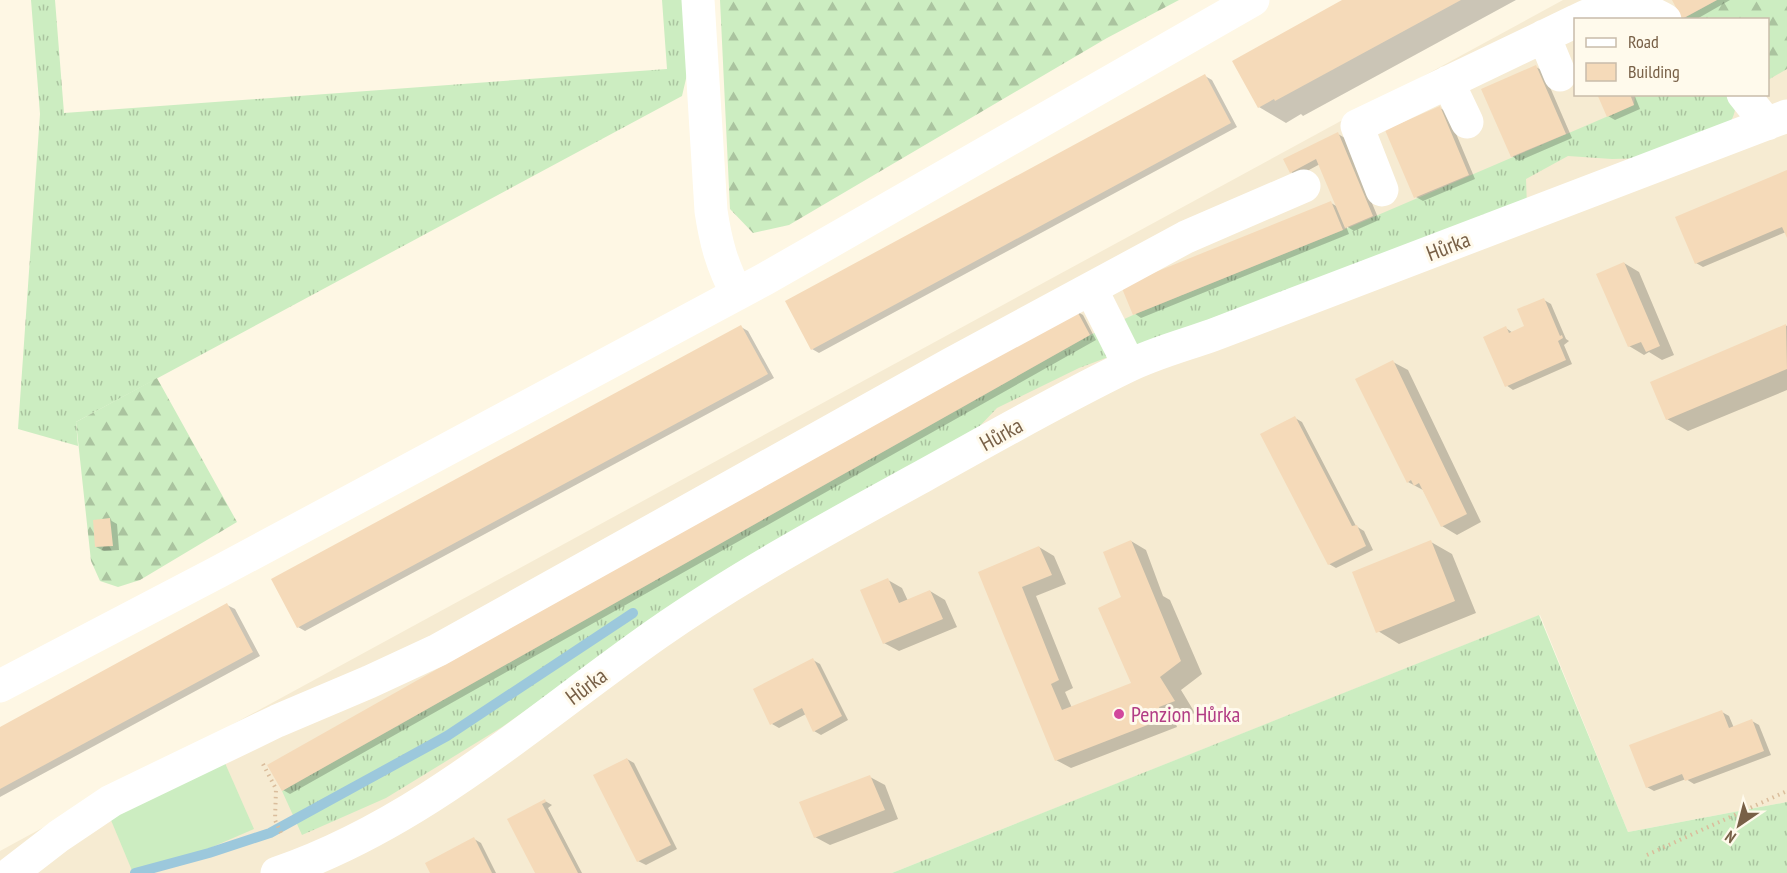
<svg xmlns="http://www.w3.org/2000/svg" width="1787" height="873" font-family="'PT Sans Narrow',sans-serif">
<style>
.residential{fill:#f6ebd2;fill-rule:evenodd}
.grass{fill:url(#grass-tufts)}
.forest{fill:url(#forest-firs)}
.pitch{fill:#ccedc1}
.shadow{fill:#0003}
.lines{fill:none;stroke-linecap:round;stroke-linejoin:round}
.stream{stroke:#9cc8dc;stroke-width:10}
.building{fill:#f5dab9}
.path{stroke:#dabd9c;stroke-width:4;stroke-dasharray:1.5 4.5;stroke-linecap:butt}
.minor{stroke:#fff;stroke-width:33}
.hotel-dot{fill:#d1479c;stroke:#fffaec;stroke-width:2}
.labels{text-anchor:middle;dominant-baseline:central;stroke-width:6;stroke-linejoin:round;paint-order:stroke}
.street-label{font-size:22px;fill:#786047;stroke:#fffaec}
.hotel-label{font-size:22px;fill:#b23c85;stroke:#fffaec;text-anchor:start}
</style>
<defs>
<pattern id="grass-tufts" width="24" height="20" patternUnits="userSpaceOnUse" patternTransform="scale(1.5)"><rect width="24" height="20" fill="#ccedc1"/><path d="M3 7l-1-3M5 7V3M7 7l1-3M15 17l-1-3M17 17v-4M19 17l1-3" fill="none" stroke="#aac39f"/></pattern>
<pattern id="forest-firs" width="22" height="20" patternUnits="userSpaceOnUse" patternTransform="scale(1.5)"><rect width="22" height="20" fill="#ccedc1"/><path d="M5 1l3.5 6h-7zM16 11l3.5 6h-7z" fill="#aac39f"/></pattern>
</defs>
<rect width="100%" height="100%" fill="#fef7e4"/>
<path class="residential" d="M1563,0H1787V802L1628,832L1540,615L892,873H0V851ZM1576,20H1768V94H1576Z"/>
<path class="grass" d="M31,0H55L64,113L667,69L662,0H689L692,53L682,96L76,422L78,446L18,429L40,114Z
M1635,95H1733C1738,109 1734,117 1726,129L1647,158L1612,159L1568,156L1526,179L1527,207L1405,246L1079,368L997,408L976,430L730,567L502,727L386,798L302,835L282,791L1090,335L1133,315L1343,230L1634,105Z
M1539,615L1628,832L1787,802V873H892Z"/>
<path class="forest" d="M720,0H1179L1107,38L789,225L753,233L730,209Z
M1717,0H1787V69L1768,80V20H1688L1686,17Z
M157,378L237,522L140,580L118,587L100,581L91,561L76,422Z"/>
<path class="pitch" d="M225,763L254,829L152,873H133L108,813Z"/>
<path class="shadow" d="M1345,0H1516L1303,116L1301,114L1286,123L1259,107Z
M1673,0H1730L1695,20L1683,18Z
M1536,67L1543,71L1572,138L1519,161L1512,156Z
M1205,76L1212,80L1237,127L819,353L812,349Z
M1599,94H1634L1640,109L1615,120L1608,116Z
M1440,108L1447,112L1475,179L1423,201L1416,197Z
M1338,134L1345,138L1379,220L1354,231L1346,226L1349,234L1141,318L1134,313L1331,203L1338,207L1320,164L1298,176L1291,172Z
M1787,172V234L1786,232L1703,267L1696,263Z
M1624,263L1639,272L1674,355L1662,360L1649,352L1644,355L1629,346Z
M1544,300L1551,304L1566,339L1569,341L1564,345L1572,364L1513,390L1506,385V328L1513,333L1526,326Z
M1076,311L1083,315L1096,340L290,794L283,790Z
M1785,325L1787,326V390L1688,431L1667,419Z
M741,327L748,331L774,378L305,631L298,627Z
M1393,362L1408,370L1481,522L1457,535L1442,526L1423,490L1408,482Z
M1295,418L1302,422L1356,526L1364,531L1373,550L1336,568L1329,564Z
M110,520L117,524L119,550L104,551L96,547Z
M1131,541L1146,550L1163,596L1170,600L1202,674L1181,690L1195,713L1181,718L1172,713L1177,727L1071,768L1056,760L980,573L1039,547L1054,556L1066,584L1036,596L1073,688L1065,692L1072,708L1135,683L1125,598Z
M1431,542L1452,554L1476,613L1399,644L1378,631Z
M888,580L902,588L908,601L930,591L945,600L957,627L899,651L884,643Z
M227,605L235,609L260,656L0,797V729Z
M813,660L820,664L848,720L821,735L814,731L806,714L779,728L772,724Z
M1722,712L1729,716L1734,728L1752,721L1759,725L1771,755L1694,784L1686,779L1654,791L1647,787Z
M627,759L634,763L677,849L646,865L638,861Z
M870,777L885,785L898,819L830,845L815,837Z
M545,801L552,805L548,808L582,873H536L509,820Z
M474,839L481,843L496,873H432Z"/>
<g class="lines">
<path class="stream" d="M135,873L209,853L270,833L447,736L633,613"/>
</g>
<path class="building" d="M1342,0H1461L1275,101L1274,99L1258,108L1232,61Z
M1672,0H1717L1682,19Z
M1536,65L1566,134L1511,157L1481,89Z
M1205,74L1231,123L811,350L785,301Z
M1597,94H1630L1634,105L1607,117Z
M1440,106L1469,175L1414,198L1385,130Z
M1338,132L1373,216L1345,228L1316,159L1290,173L1283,159Z
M1787,170V238L1782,227L1695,264L1675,217Z
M1331,201L1343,230L1133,315L1121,286Z
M1624,262L1660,346L1646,352L1641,342L1628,347L1596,274Z
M1544,298L1560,336L1562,335L1563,338L1558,341L1566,360L1505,387L1483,337L1506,326L1509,333L1524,326L1517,309Z
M1076,309L1090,335L282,791L267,765Z
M1786,324L1787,369L1666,420L1650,382Z
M741,325L768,374L297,628L271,579Z
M1393,360L1467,514L1441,527L1419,483L1414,486L1411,480L1407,483L1355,379Z
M1295,416L1352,526L1357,525L1366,546L1328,565L1260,434Z
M110,518L113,546L95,547L93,520Z
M1131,540L1181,661L1160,677L1175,701L1159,707L1163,719L1055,761L978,572L1039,546L1052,575L1022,587L1059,680L1051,684L1062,710L1131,683L1098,608L1121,597L1103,552Z
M1431,540L1455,601L1376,633L1352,572Z
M888,578L899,603L930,590L943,619L883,644L860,590Z
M227,603L253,652L0,789V727Z
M813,658L842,716L813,732L802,708L770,725L753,689Z
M1722,710L1729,728L1752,719L1764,751L1685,781L1682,774L1646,788L1629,745Z
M627,758L671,845L637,862L593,775Z
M870,775L885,810L814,838L799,802Z
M545,799L546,802L542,804L578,873H535L507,819Z
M474,837L492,873H430L425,863Z"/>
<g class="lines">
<path class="path" d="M263,764L276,789L275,820L282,835
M1647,855L1787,791"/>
<path class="minor" d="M698,0L711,211C716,244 722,265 737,294
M1578,20C1610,4 1633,1 1665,20
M1544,36L1560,75
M1448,82L1467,122
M1743,94L1767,124
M1382,190L1357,126L1576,21
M1091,289L1129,365
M0,686L218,572L765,279L1253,0
M11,873L59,836L111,801L277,721L369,682L438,650L951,364L1186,237L1304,186
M277,873C421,824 535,719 658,633C743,574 834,525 925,475C992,438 1058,400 1126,367C1154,353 1185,345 1213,335L1787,116"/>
</g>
<circle class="hotel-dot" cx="1119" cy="714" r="6"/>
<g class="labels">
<g class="street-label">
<text transform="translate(1448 246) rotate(-21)">Hůrka</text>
<text transform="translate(1001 434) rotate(-29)">Hůrka</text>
<text transform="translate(586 686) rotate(-37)">Hůrka</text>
</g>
<g class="hotel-label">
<text x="1131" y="714">Penzion Hůrka</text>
</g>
</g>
<rect x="1574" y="18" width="195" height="78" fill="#fffaec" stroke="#c9bcaa" stroke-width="1.5"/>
<rect x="1586" y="38" width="30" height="9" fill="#ffffff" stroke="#c9bcaa" stroke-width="1.5"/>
<text x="1628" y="48" font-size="18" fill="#786047">Road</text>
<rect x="1586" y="63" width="30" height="18" fill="#f5dab9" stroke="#c9bcaa" stroke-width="1.5"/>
<text x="1628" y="78" font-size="18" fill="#786047">Building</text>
<g transform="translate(1739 825) rotate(215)" stroke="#fffaec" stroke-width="4.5" paint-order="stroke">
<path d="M0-4.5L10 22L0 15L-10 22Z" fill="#786047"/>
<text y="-9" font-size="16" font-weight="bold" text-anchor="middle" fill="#786047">N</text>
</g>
</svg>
